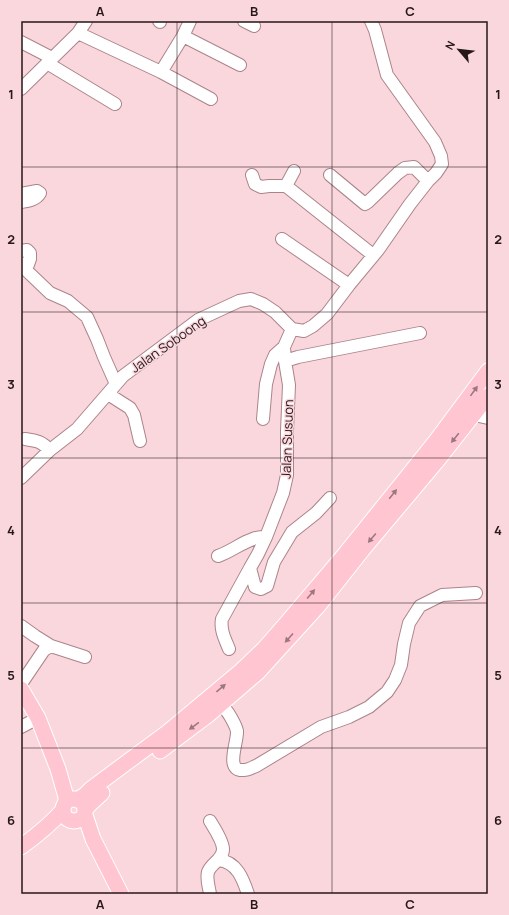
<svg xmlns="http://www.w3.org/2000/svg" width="509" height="915" font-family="Manrope,sans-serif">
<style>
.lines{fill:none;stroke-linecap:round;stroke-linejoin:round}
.minor-casing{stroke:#ab848b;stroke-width:14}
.major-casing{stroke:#fff;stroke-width:17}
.minor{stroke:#fff;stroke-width:12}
.major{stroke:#ffc6d1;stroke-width:15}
.oneway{fill:#9d777e}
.grid{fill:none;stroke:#261719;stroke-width:1;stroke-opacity:0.55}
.labels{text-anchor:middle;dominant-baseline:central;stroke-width:3;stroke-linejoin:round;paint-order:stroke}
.street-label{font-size:13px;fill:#261719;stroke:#fad7dd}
.neatline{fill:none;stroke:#261719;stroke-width:1.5}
.grid-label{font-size:13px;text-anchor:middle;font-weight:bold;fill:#261719}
</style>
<rect width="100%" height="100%" fill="#fad7dd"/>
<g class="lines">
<g class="minor-casing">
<path id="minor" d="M159,21L160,22
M244,21L254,26
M78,33L161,72L211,99
M183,36L240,65
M21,42L52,58
M47,63L115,104
M161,72L183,36L190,21
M21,89L78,33L86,21
M252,175L255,184L261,187L269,186H286L373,255
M330,175L365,204L368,202L398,173L405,168L414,167L428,181
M286,186L287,184L294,171
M21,194L37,191L40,193C36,200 28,201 21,202
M282,239L349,285
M21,251L27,250L30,253V259L26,270
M21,263L26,270L50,293L68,301L87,317L97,339L104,357L116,384
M292,329L284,347L285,361L289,385L287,431V475L283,493L266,537L258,554L250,568L255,587L261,589L267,586L274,562L292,532L316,513L330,498
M285,361L298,357L420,333
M108,394L130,408L134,415L140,441
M474,415L488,418
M263,419L266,384L271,364L275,355L284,347
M25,439C38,441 40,441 50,450
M21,478L50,450L77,429L123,376L198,320L239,301L251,299L263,304L275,312L292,329L304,331L313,326L327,314L349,285L378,250L410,204L428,181L436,173L442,164L441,156L435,142L387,75L375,30L371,21
M218,556C230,552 241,543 253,539C257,537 262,537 266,537
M21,626L35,636L51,646L44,650L21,684
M51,646L85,657
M229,649C225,639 220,630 222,619L250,568
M219,706C221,707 223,707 225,709C229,713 236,726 237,731C238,742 224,772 244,770C248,770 253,767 256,766L321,727L349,717L369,707L387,692L395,680L401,665L404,644L409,623L420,606L442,595L476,593
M21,727L38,718
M219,860C237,862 243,879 248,894
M210,894C209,887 206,879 208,872C211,863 223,860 223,849C223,841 214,828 210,821"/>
</g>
<g class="major-casing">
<path id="major" d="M21,689L38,718L58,769L66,797V802
M160,751L208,715L258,672L318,606L363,549L436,462L488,396
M63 810a11 11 0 1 1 22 0a11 11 0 1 1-22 0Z
M77,800L85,795L91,789L126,763L168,732L241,671L264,649L285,625L346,553L436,441L488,371
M85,810L90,804L102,793
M85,815L93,839L121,894
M21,847C36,836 51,824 63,810"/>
</g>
<use href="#minor" class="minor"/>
<use href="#major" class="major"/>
</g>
<defs><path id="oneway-solid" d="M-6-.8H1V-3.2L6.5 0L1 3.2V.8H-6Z"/></defs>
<g class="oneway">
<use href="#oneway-solid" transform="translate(474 391) rotate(-54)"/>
<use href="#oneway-solid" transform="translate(455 438) rotate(129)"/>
<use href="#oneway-solid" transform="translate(393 494) rotate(-51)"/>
<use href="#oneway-solid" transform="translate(372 538) rotate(130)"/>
<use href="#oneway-solid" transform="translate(311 594) rotate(-50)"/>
<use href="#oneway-solid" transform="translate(289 638) rotate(132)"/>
<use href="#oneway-solid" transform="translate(221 688) rotate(-40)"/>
<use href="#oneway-solid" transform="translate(194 726) rotate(144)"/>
</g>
<path class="grid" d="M177,21V894M332,21V894M21,167H488M21,312H488M21,458H488M21,603H488M21,748H488"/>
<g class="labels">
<g class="street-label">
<text transform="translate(168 344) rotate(-35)">Jalan Soboong</text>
<text transform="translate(287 439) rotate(-88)">Jalan Susuon</text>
</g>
</g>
<rect width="509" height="915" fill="none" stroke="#fad7dd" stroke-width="44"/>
<g transform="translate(459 50) rotate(298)" stroke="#fad7dd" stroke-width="3" paint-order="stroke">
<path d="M0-3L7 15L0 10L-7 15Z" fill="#261719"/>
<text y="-6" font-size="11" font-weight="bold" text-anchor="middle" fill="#261719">N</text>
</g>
<rect x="22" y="22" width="465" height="871" class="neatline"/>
<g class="grid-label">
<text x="100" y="16">A</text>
<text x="254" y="16">B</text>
<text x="410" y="16">C</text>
<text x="11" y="99">1</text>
<text x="498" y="99">1</text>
<text x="11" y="244">2</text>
<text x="498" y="244">2</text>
<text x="11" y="389">3</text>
<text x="498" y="389">3</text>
<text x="11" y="535">4</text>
<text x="498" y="535">4</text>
<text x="11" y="680">5</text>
<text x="498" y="680">5</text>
<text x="11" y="825">6</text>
<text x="498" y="825">6</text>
<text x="100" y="909">A</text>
<text x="254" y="909">B</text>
<text x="410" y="909">C</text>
</g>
</svg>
